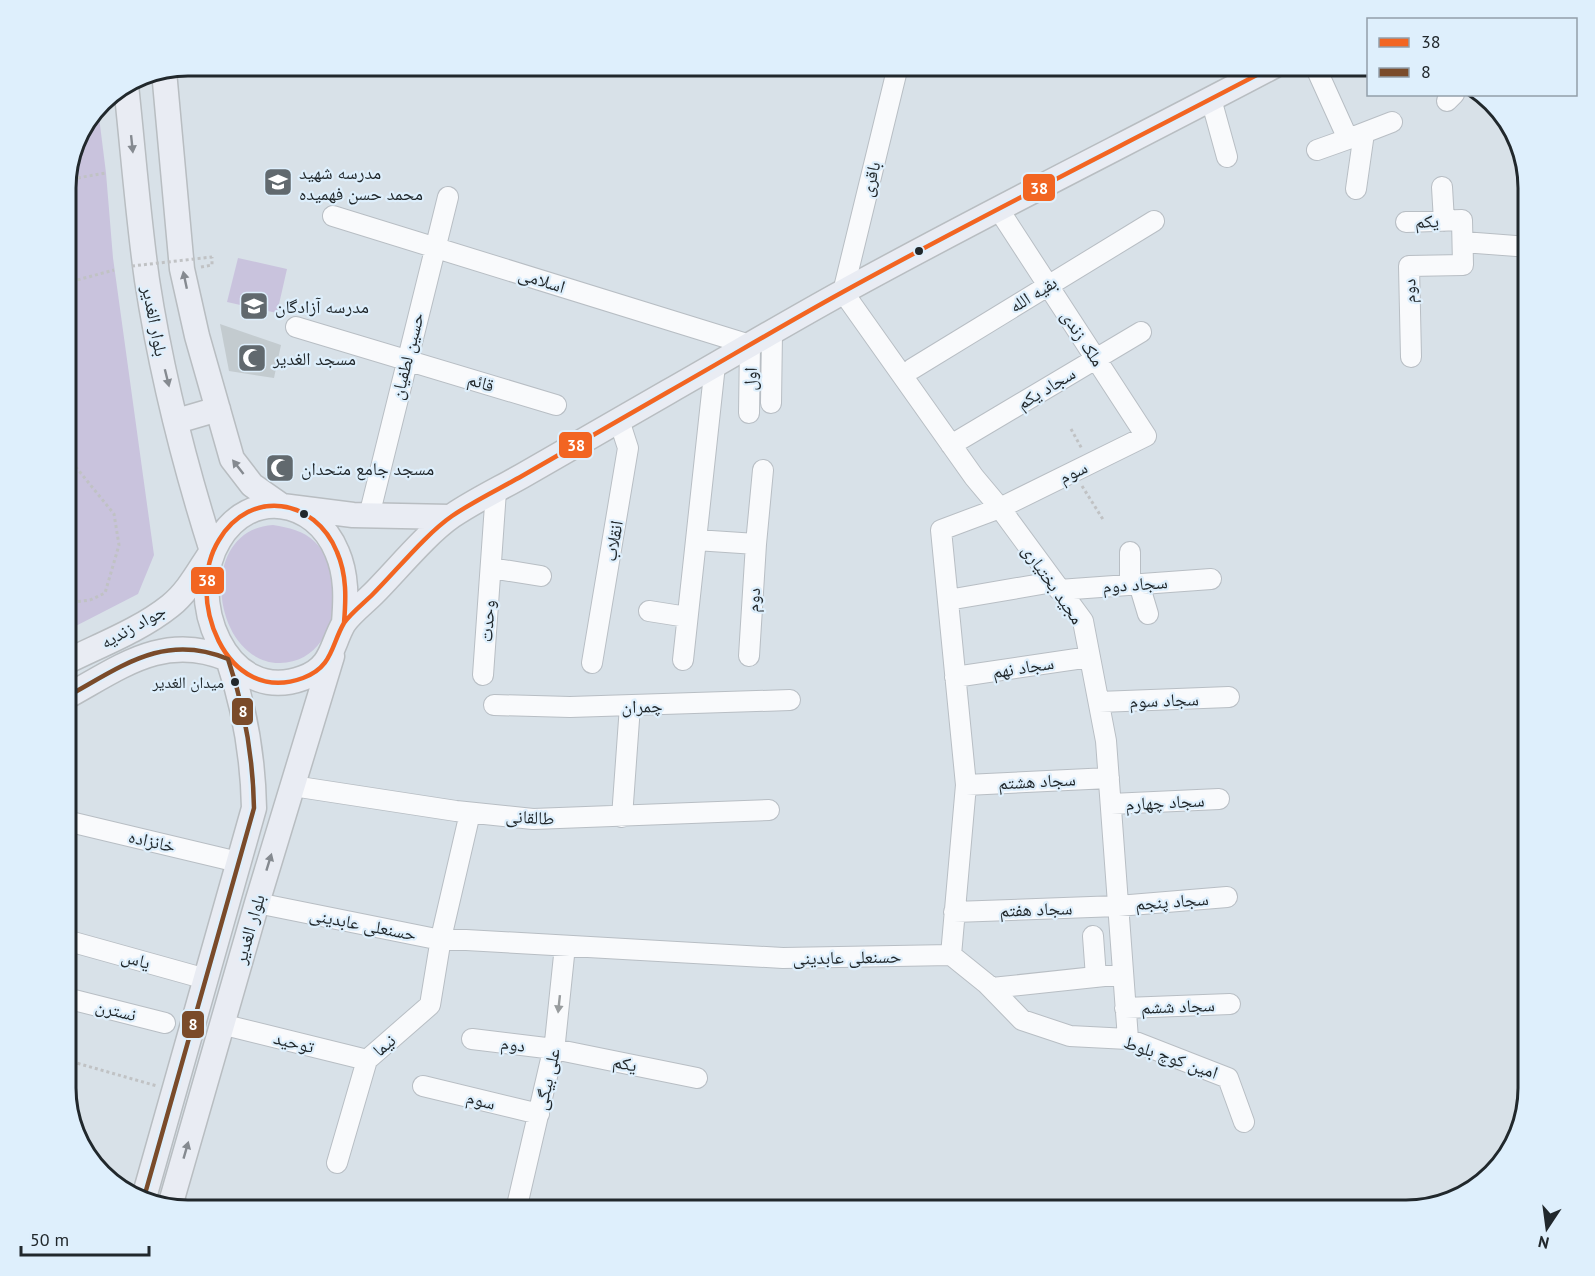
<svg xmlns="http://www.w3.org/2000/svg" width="1595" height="1276" font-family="'PT Sans','Noto Naskh Arabic',sans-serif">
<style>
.green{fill:#c9c3dd}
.building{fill:#c3cbcf}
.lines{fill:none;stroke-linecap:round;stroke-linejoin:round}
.minor-casing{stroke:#b8bec4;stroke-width:22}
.major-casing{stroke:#b8bdc1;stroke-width:27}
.path{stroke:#c0c2c4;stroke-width:3;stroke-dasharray:3 3;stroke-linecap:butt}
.minor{stroke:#f9fafc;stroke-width:20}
.major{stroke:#e9ecf3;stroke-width:24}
.path-bridge{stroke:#c0c2c4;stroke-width:3;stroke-dasharray:3 3;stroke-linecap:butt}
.bus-1-casing{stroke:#deeffc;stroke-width:9}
.bus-2-casing{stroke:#deeffc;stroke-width:9}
.bus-1{stroke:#f26522;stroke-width:4.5}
.bus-2{stroke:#7a4b2a;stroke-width:4.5}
.oneway{fill:#858a90}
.oneway2{fill:#989c9e}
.bus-dot{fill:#21282c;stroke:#deeffc;stroke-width:2}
.labels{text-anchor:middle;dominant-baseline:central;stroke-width:4.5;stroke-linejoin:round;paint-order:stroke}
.bus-label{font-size:16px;fill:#21282c;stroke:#deeffc;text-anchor:end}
.poi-label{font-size:18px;fill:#21282c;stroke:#deeffc;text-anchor:start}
.street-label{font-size:18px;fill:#21282c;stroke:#deeffc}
.rim{fill:none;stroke:#21282c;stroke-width:3}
.line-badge{stroke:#deeffc;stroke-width:2}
.badge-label{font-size:16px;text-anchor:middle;font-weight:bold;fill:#fff}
</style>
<rect width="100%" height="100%" fill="#d8e1e8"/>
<path class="green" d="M98,109L106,173L113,258L154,555L138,594L66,631V180L79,134Z
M238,258L287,269L277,313L227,302Z
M273,525C289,528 303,530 315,542C350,575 338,664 279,663C212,662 195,530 273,525Z"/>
<path class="building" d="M220,324L281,345L274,378L229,371Z"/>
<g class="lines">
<g class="minor-casing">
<path id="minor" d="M898,66L843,292L974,477L1000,508L1083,621L1106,741L1128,1039
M1315,66L1348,139L1392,122
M1211,99L1227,157
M1447,101L1454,94
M1317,150L1348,139
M1442,187L1444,221
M1356,189L1364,133
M333,216L750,345L749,413
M1406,222L1462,220L1463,265L1409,266L1411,357
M1463,242L1529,247
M296,327L556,405
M912,369L1154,221
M771,403L772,332
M951,445L1141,332
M369,516L448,197
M696,540L756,544L749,656
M756,544L763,470
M1130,552V584
M491,568L541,576
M1139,584L1148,614
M1059,590L1211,579
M948,600L1053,582
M649,611L687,617
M683,660L715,365
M592,663L628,448L619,420
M483,675L496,491
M955,677L1090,657
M1099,702L1229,697
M494,705L570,707L790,700
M966,785L1109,778
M293,786L456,811L533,819L769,810
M1111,804L1219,799
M622,817L630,706
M66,821L238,862
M257,903L431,938L783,958L951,955
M954,912L1118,906L1227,897
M1093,936L1096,977
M66,940L206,979
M951,955L966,785L941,530L1000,508L1146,436L999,210
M951,955L987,984L1022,1020L1070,1036L1128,1039L1228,1078L1244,1122
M992,988L1123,974
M66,998L165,1023
M1125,1008L1230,1004
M221,1024L367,1060
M472,1039L554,1049L697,1078
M423,1086L539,1114
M337,1163L367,1060L430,1005L441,938L470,813
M516,1210L555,1042L565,946"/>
</g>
<g class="major-casing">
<path id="major" d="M164,71L182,269L197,336L232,459L252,485L282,506L353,515L450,517
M177,421L218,409
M344,623C346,599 347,575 337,552C315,498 250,488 219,540C184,596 225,707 303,678C333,667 331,645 344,623C351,613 364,603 373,594C396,571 426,534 452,516C474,501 499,489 522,476C570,448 619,420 668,392C726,359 783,325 841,293C984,214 1130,142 1274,66
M66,662C100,645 140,630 170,606C188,592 199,570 212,551C184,463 161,371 147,280C138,216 133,150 126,85
M66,697C121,667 164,632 228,659C245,709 253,755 254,808L143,1201
M170,1206L257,903L332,656"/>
</g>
<path class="path" d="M66,180L106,173
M201,267L212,265V257
M66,283L114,270
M1071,429L1082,449
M1082,486L1104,521
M66,603L90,600L105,593L119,545L114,514L75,466L66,460
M66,1060L157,1086
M78,1140L82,1146"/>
<use href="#minor" class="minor"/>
<use href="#major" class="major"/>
<path class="path-bridge" d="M132,266L212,257"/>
<g class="bus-1-casing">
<path id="bus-1" d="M344,623C346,599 347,575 337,552C315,498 250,488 219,540C184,596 225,707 303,678C333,667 331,645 344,623C351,613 364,603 373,594C396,571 426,534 452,516C474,501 499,489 522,476C570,448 619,420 668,392C726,359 783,325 841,293C984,214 1130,142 1274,66"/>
</g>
<g class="bus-2-casing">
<path id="bus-2" d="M66,697C121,667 164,632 228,659C245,709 253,755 254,808L143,1201"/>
</g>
<use href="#bus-1" class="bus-1"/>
<use href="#bus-2" class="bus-2"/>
</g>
<defs><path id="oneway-solid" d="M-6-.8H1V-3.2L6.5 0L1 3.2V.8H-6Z" transform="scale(1.5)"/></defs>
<g class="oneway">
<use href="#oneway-solid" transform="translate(132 144) rotate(84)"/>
<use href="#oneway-solid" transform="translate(185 280) rotate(-102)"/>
<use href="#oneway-solid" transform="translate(167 378) rotate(76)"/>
<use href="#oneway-solid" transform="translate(238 467) rotate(-128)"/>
<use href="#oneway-solid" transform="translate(269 862) rotate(-73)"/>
<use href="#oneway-solid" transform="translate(186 1150) rotate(-74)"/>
</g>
<use class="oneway2" href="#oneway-solid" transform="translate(559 1004) rotate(96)"/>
<defs>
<g id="school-square" transform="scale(1.5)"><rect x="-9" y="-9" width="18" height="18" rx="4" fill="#61696e" stroke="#deeffc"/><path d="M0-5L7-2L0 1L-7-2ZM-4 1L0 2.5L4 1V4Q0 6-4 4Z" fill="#fff"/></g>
<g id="mosque-square" transform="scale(1.5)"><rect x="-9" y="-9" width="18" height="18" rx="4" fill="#61696e" stroke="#deeffc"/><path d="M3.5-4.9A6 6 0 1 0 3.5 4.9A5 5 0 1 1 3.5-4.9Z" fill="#fff"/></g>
</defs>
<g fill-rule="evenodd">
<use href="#school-square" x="278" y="182"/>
<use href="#school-square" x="254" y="306"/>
<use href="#mosque-square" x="252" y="358"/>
<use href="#mosque-square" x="280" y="468"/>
</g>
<g class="bus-dot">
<circle cx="919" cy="251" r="5"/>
<circle cx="304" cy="514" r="5"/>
<circle cx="235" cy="682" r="5"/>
</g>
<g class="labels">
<g class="bus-label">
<text x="224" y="682">میدان الغدیر</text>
</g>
<g class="poi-label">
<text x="299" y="172">مدرسه شهید<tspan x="299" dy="21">محمد حسن فهمیده</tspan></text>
<text x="275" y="306">مدرسه آزادگان</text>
<text x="273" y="358">مسجد الغدیر</text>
<text x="301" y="468">مسجد جامع متحدان</text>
</g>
<g class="street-label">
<text transform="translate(870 179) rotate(-76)">باقری</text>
<text transform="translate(1427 221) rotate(-2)">یکم</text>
<text transform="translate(542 280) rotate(17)">اسلامی</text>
<text transform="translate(1409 291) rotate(-91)">دوم</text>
<text transform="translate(1033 294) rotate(-32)">بقیه الله</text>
<text transform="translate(155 321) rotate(79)">بلوار الغدیر</text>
<text transform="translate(1083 338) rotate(57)">ملک زندی</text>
<text transform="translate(407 356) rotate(-76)">حسین لطفیان</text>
<text transform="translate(750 379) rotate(-89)">اول</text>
<text transform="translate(481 382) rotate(17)">قائم</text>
<text transform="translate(1046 388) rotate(-31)">سجاد یکم</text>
<text transform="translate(1073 472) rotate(-26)">سوم</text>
<text transform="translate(613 541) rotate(-80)">انقلاب</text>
<text transform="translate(1053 584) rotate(55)">مجید بختیاری</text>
<text transform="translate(1135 584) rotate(-4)">سجاد دوم</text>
<text transform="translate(753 600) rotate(-86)">دوم</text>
<text transform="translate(487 621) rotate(-86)">وحدت</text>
<text transform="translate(133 626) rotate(-29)">جواد زندیه</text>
<text transform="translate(1023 667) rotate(-9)">سجاد نهم</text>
<text transform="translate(1164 700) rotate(-2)">سجاد سوم</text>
<text transform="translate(642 706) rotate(-1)">چمران</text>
<text transform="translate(1037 781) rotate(-3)">سجاد هشتم</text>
<text transform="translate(1165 802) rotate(-3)">سجاد چهارم</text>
<text transform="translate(530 817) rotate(3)">طالقانی</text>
<text transform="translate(152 841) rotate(13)">خانزاده</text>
<text transform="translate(1172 901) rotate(-4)">سجاد پنجم</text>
<text transform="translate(1036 909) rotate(-2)">سجاد هفتم</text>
<text transform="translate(363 924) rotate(11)">حسنعلی عابدینی</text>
<text transform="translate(249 929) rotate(-74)">بلوار الغدیر</text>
<text transform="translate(847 957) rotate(-1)">حسنعلی عابدینی</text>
<text transform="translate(136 959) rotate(15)">یاس</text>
<text transform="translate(1178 1006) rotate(-2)">سجاد ششم</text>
<text transform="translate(116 1010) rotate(14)">نسترن</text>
<text transform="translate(294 1042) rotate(14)">توحید</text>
<text transform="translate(513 1044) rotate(7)">دوم</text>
<text transform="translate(384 1045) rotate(-41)">نیما</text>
<text transform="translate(1171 1057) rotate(19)">امین کوچ بلوط</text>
<text transform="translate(625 1063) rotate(11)">یکم</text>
<text transform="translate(547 1079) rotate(-77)">علی بیگی</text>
<text transform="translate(481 1100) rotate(14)">سوم</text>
</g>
</g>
<path d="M0 0H1595V1276H0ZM188 76H1406A112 112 0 0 1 1518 188V1088A112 112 0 0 1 1406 1200H188A112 112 0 0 1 76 1088V188A112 112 0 0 1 188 76Z" fill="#deeffc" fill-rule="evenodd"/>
<path class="rim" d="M188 76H1406A112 112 0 0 1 1518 188V1088A112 112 0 0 1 1406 1200H188A112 112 0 0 1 76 1088V188A112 112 0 0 1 188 76Z"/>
<g class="line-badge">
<rect x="1022" y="173" width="34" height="29" rx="6" fill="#f26522"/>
<rect x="558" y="431" width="35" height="28" rx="6" fill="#f26522"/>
<rect x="190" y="566" width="35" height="29" rx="6" fill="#f26522"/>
<rect x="231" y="697" width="23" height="29" rx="6" fill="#7a4b2a"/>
<rect x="181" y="1010" width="24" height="29" rx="6" fill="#7a4b2a"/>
</g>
<g class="badge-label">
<text x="1039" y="194">38</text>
<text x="576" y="451">38</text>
<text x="207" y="586">38</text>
<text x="243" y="717">8</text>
<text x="193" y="1030">8</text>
</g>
<rect x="1367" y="18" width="210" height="78" fill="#deeffc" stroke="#929fa9" stroke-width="1.5"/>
<rect x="1379" y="38" width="30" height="9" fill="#f26522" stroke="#929fa9" stroke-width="1.5"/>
<text x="1421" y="48" font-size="18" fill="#21282c">38</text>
<rect x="1379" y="68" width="30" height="9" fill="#7a4b2a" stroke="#929fa9" stroke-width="1.5"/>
<text x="1421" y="78" font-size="18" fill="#21282c">8</text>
<g transform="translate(1547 1228) rotate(193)" stroke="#deeffc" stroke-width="4.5" paint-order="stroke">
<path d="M0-4.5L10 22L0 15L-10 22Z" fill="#21282c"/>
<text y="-9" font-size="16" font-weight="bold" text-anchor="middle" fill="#21282c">N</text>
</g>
<path d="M21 1246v9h128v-9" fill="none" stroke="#21282c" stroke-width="3"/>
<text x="30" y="1246" font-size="18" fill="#21282c" stroke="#deeffc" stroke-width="4.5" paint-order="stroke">50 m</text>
</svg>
